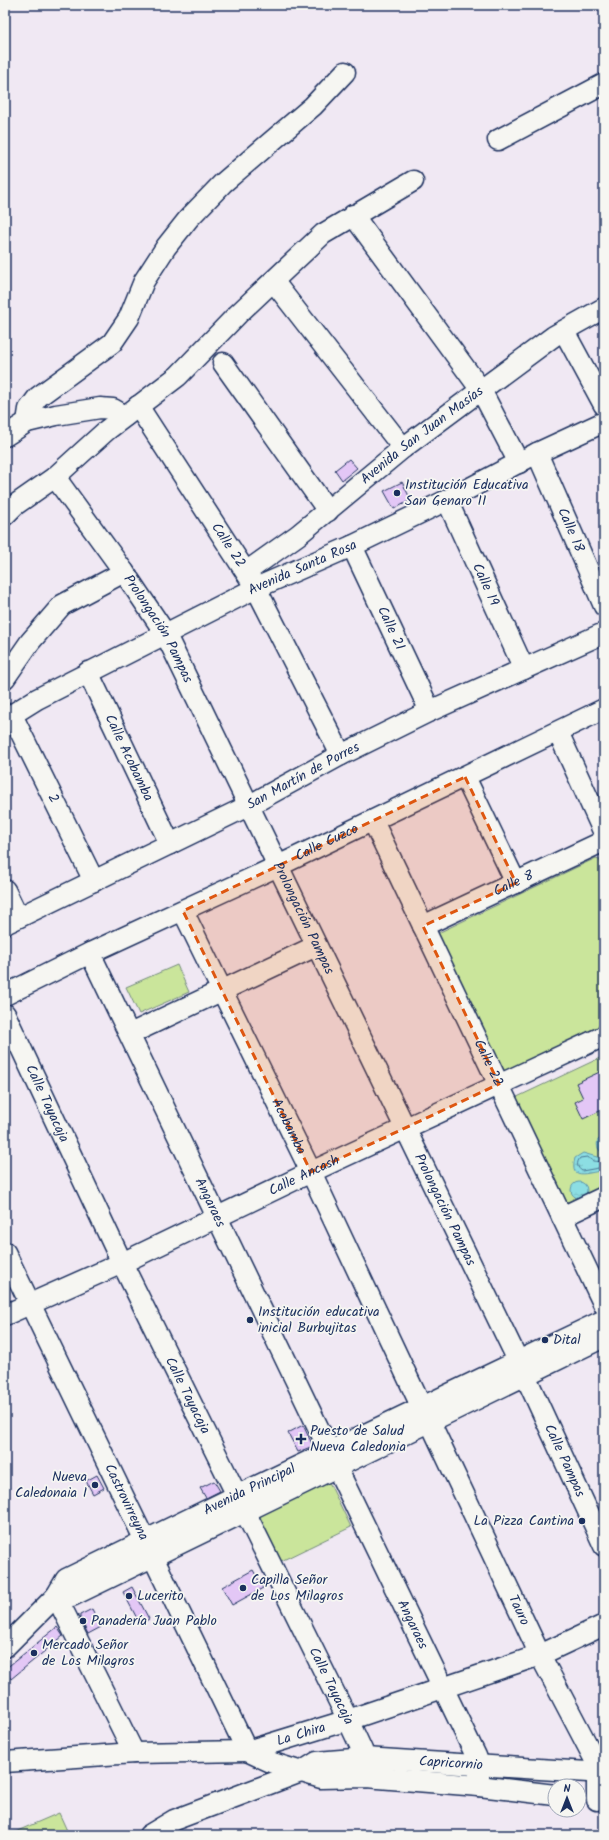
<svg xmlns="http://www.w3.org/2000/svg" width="609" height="1840" font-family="Kalam,sans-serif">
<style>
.green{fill:#cae59b;stroke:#728a7c}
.water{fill:url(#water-ripples);stroke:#5f98ae}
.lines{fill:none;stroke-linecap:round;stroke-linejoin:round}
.shore{stroke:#487593;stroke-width:1}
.building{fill:#e3c7f6;stroke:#1b2f5e}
.minor-casing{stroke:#1b2f5e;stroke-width:23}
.minor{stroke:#f6f6f2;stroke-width:20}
.marked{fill:#de5710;fill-opacity:0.2;stroke:#de5710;stroke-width:3;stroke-dasharray:8 5;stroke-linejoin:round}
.poi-dot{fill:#1b2f5e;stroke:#f6f6f2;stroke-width:1.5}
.labels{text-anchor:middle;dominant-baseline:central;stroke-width:3.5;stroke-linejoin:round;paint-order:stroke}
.street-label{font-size:14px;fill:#1b2f5e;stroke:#f6f6f2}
.poi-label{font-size:14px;fill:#1b2f5e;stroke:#f6f6f2;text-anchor:start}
</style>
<defs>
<pattern id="water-ripples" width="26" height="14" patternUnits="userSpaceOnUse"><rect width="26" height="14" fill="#8cdee3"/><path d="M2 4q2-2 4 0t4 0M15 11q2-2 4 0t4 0" fill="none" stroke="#78bfc5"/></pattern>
</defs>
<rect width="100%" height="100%" fill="#f0e8f3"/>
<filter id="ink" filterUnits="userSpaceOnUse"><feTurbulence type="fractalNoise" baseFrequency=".025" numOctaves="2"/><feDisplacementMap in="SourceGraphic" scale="8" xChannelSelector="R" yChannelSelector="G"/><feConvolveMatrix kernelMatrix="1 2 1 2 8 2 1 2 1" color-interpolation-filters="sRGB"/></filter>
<g filter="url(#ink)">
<path class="green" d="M596,858L599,859L604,870V1026L505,1073L437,936L438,933Z
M177,965L189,992L139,1014L126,987Z
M604,1056V1191L567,1209L515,1098Z
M327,1478L351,1527L275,1564L251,1515Z
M59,1813L69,1835H8Z"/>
<path class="water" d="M604,1136V1153C598,1151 596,1146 598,1140Z
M583,1153L604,1159V1171C593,1170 568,1184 575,1158Z
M571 1190a8 8 0 1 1 16 0a8 8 0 1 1-16 0Z"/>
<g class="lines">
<path class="shore" d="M604,1162L593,1161L587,1157L580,1158C576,1163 577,1168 582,1171L604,1167"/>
</g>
<path class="building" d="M349,459L357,468L342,480L335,470Z
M402,482L411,500L394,509L384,491Z
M604,1070V1109L583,1119L575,1102L583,1098L576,1083Z
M303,1425L313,1446L298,1452L288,1433Z
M97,1475L104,1488L93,1494L86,1481Z
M214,1481L220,1491L206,1498L200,1488Z
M253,1570L263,1588L232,1605L222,1587Z
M132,1587L149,1619L140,1624L123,1592Z
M92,1609L101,1627L88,1634L80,1618V1615Z
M57,1627L63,1636L11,1679L5,1669Z"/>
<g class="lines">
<g class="minor-casing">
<g id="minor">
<path d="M498,140L604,84"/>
<path d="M353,215L481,390L519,463"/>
<path d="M274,282L403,448"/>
<path d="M564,331L604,405"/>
<path d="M223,363L328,511"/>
<path id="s1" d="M138,406L256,588L341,755"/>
<path d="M27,422L29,409L38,397L112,343L129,318L144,281L166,247L189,218L223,183L313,106L345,72"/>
<path d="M5,436L27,422L56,415L100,408L113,409L125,416"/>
<path id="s2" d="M537,453L604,606"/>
<path id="s3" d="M55,477L124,572L165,633L525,1375L604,1546"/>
<path id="s4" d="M447,500L524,669"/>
<path d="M5,515L15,505L55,477L107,430L178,376L238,314L323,234L413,181"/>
<path id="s5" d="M352,546L430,711"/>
<path id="s6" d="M246,572L298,535L403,448L481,390L554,336L604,308"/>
<path id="s7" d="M88,672L170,844"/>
<path d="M5,678L30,642L62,605L124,572"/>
<path id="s8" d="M12,715L94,881"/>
<path id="s9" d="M5,719L37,699L256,588L352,546L447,500L537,453L604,422"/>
<path d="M558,732L604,833"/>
<path d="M465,777L516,883"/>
<path id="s10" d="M373,821L604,1305"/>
<path d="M5,890L18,917"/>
<path id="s11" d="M183,911L311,1172L422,1408"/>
<path id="s12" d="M5,924L248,806L341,755L430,711L604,633"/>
<path id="s13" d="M423,926L604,841"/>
<path id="s14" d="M90,953L330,1452"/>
<path id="s15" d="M5,995L90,953L278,866L604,709"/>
<path id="s16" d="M5,1014L122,1263L348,1720L362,1750L366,1777"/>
<path d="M130,1034L316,946"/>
<path d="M562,1217L604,1197"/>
<path id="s17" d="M5,1252L247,1751"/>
<path id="s18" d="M5,1315L122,1263L311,1172L604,1036"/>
<path id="s19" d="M430,1422L540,1655L595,1760L597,1773V1800"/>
<path id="s20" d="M336,1466L476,1756L479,1765V1786"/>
<path d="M56,1596H72L604,1337"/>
<path d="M56,1596L134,1753"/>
<path id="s21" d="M5,1647L56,1596L66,1579L238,1495L604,1320"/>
<path d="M247,1751L273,1763L321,1778L366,1777L479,1786L555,1795"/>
<path id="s22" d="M5,1762L134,1753L247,1751L348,1720L540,1655L604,1625"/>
<path id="s23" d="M149,1835L174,1820L301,1772L317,1762L365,1758L604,1773"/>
</g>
</g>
<use href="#minor" class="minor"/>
</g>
</g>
<path class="marked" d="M465,777L516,883L423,926L499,1084L311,1172L183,911Z"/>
<g class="poi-dot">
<circle cx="397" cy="493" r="4"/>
<circle cx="250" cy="1320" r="4"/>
<circle cx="545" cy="1340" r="4"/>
<path d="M299 1433h4v4h4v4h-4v4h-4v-4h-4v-4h4z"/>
<circle cx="95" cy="1485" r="4"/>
<circle cx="582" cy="1521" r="4"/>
<circle cx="243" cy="1588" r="4"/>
<circle cx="129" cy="1596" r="4"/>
<circle cx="83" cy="1621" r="4"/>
<circle cx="34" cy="1653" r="4"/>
</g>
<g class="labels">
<g class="street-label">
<text stroke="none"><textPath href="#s6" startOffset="223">Avenida San Juan Masías</textPath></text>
<text stroke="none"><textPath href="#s2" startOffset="84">Calle 18</textPath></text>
<text stroke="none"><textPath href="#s1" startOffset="166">Calle 22</textPath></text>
<text stroke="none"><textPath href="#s9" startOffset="334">Avenida Santa Rosa</textPath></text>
<text stroke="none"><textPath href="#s4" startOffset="93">Calle 19</textPath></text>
<text stroke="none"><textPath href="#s5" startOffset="91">Calle 21</textPath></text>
<text stroke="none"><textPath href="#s3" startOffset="184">Prolongación Pampas</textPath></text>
<text stroke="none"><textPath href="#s7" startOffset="95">Calle Acobamba</textPath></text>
<text stroke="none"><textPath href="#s12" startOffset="333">San Martín de Porres</textPath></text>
<text stroke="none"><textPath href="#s8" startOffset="93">2</textPath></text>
<text stroke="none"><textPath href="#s15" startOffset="356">Calle Cuzco</textPath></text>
<text stroke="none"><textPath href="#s13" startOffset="100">Calle 8</textPath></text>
<text stroke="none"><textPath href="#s3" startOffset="508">Prolongación Pampas</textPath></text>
<text stroke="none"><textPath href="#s10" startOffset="268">Calle 22</textPath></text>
<text stroke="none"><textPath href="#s16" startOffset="99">Calle Tayacaja</textPath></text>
<text stroke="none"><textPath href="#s11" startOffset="240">Acobamba</textPath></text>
<text stroke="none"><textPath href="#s18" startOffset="330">Calle Ancash</textPath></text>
<text stroke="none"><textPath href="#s14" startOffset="277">Angaraes</textPath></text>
<text stroke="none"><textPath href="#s3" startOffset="832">Prolongación Pampas</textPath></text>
<text stroke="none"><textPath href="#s16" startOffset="423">Calle Tayacaja</textPath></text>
<text stroke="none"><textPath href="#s3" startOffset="1110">Calle Pampas</textPath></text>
<text stroke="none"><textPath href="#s21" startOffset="296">Avenida Principal</textPath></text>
<text stroke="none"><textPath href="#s17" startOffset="278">Castrovirreyna</textPath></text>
<text stroke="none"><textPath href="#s19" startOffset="208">Tauro</textPath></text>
<text stroke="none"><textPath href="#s20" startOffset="176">Angaraes</textPath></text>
<text stroke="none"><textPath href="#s16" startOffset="747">Calle Tayacaja</textPath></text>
<text stroke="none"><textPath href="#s22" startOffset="299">La Chira</textPath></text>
<text stroke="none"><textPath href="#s23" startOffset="318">Capricornio</textPath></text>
</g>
<g class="poi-label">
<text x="405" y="485">Institución Educativa<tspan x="405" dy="16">San Genaro II</tspan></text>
<text x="258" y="1312">Institución educativa<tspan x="258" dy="16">inicial Burbujitas</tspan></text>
<text x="553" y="1340">Dital</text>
<text x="310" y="1431">Puesto de Salud<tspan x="310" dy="16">Nueva Caledonia</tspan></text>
<text x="87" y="1477" text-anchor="end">Nueva<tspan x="87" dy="16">Caledonaia I</tspan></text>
<text x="574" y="1521" text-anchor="end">La Pizza Cantina</text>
<text x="251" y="1580">Capilla Señor<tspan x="251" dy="16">de Los Milagros</tspan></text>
<text x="137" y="1596">Lucerito</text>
<text x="91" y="1621">Panadería Juan Pablo</text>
<text x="42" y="1645">Mercado Señor<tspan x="42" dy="16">de Los Milagros</tspan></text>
</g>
</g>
<rect width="609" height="1840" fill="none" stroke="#f6f6f2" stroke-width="20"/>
<rect x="10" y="10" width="589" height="1820" fill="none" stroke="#1b2f5e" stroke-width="1.5" filter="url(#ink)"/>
<g transform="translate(567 1798)"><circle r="19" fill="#f6f6f2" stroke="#9ea6b7"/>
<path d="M0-3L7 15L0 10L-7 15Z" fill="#1b2f5e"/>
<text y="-6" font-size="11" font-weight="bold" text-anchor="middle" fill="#1b2f5e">N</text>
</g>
</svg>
